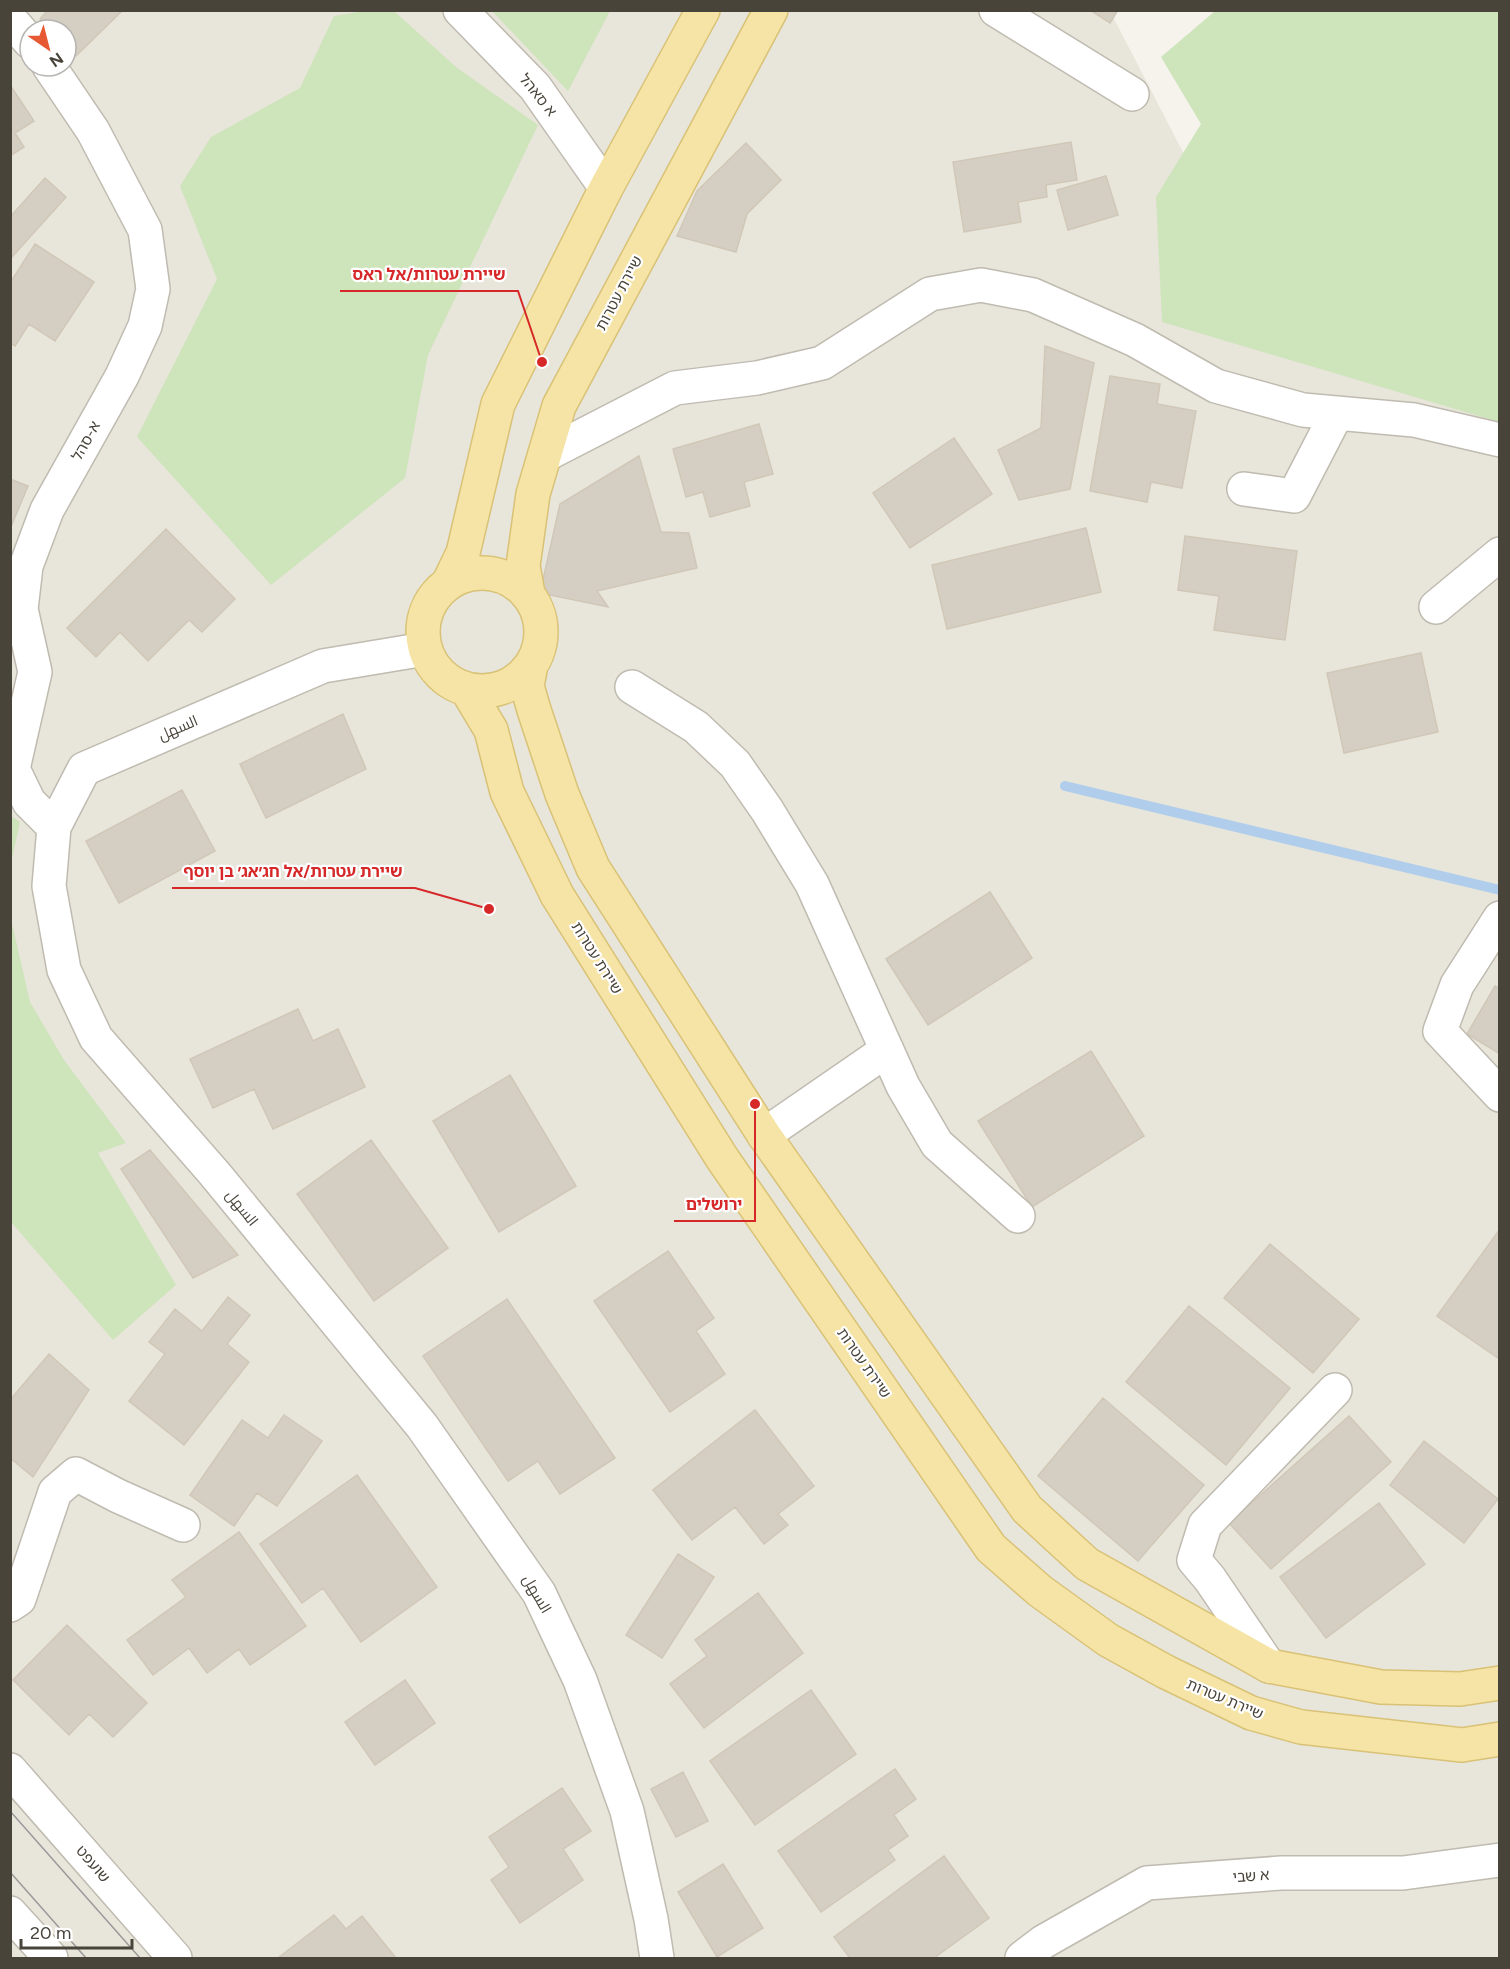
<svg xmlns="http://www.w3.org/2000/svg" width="1510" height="1969" font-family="Figtree,Cairo,'Noto Sans Hebrew',sans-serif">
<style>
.residential{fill:#e8e5db;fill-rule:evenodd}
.green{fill:#cee4ba}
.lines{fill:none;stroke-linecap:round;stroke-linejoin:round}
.stream{stroke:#b0ceeb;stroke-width:10}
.building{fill:#d5cfc3;stroke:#d0c7b7;stroke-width:1.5}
.minor-casing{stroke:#c0bbb0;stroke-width:36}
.major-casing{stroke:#d9c276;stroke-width:36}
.minor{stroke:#fff;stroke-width:33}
.major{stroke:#f5e4a5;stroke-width:33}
.tram{stroke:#9a9a9a;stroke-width:1.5}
.labels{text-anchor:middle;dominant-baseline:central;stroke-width:4.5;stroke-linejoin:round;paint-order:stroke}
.street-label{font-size:15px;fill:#49443a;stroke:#fff}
.leader{fill:none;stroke:#d62828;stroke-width:2}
.callout-dot{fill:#d62828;stroke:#fff;stroke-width:2}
.callout-label{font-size:16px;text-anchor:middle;font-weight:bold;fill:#d62828;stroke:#fff;stroke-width:4.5;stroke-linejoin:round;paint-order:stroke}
</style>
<rect width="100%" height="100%" fill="#f5f3ec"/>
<path class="residential" d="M11,11H1110L1233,249L1499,250V1958H11ZM30,30H66V66H30Z"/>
<path class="green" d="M371,10L394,11L456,67L538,125L428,355L405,478L271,585L137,437L217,279L180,186L211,137L300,88L334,16Z
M492,11H610L568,91Z
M1215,11H1499V422L1162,322L1156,197L1201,124L1161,57Z
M11,816L20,822L11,863Z
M11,919L30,1002L64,1060L126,1143L98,1153L176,1285L113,1340L11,1222Z"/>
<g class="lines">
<path class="stream" d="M1065,786L1500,890"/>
</g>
<path class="building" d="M48,10H123L76,56L66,45V30H51L40,19Z
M1090,10H1118L1110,23Z
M10,85L34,121L15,133L24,147L10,156Z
M1071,142L1077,180L1046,185L1047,197L1018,202L1021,222L964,232L953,162Z
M746,143L781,180L747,214L736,252L677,236L697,191Z
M1106,176L1118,215L1068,230L1057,190Z
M45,178L66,197L11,258L10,217Z
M35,244L94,282L55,341L29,324L15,346L10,343V283Z
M1045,346L1094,363L1070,489L1019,500L998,450L1041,428Z
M1110,376L1160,384L1157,404L1196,411L1182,488L1151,482L1147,502L1090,491Z
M759,424L773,474L744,482L750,506L710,517L703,492L686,497L673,449Z
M954,438L992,494L910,548L873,493Z
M639,456L661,532L689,533L697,568L597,591L608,607L540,593L560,504Z
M10,479L28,486L10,529Z
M1086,528L1101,592L947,629L932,565Z
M166,529L235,599L202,632L189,620L148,661L120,632L96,657L67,628Z
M1185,536L1297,551L1285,640L1214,630L1219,596L1178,590Z
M1421,653L1438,732L1344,753L1327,673Z
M343,714L366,769L266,818L240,764Z
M182,790L215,851L119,903L86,841Z
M990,892L1032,958L928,1025L886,959Z
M1495,986L1500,989V1054L1467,1034Z
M298,1009L313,1041L338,1029L365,1087L273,1129L254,1089L213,1108L190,1059Z
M1091,1051L1144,1136L1032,1207L978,1121Z
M510,1075L576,1186L499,1232L433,1121Z
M371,1140L448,1248L374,1301L297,1194Z
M150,1150L238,1255L193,1278L121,1169Z
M1500,1229V1356L1498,1358L1437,1316Z
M1270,1244L1359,1319L1313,1373L1224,1298Z
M668,1251L714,1318L696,1331L725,1374L670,1412L594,1301Z
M228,1297L250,1315L227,1344L249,1362L184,1445L129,1401L165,1354L149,1342L175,1309L202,1331Z
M507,1299L615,1458L560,1494L538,1461L508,1481L423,1356Z
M1189,1306L1290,1388L1226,1465L1126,1382Z
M49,1354L89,1390L33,1477L10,1458V1400Z
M1103,1398L1204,1485L1138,1561L1038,1476Z
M755,1410L814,1486L778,1514L788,1525L764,1544L735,1507L692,1540L653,1490Z
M284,1415L322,1441L277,1506L257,1493L234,1526L190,1495L242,1420L268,1438Z
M1349,1416L1391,1462L1271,1569L1229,1523Z
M1424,1441L1498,1499L1464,1543L1390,1485Z
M357,1475L437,1587L361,1642L323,1588L302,1603L260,1544Z
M1379,1503L1425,1564L1326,1638L1280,1577Z
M239,1532L306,1626L250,1665L239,1649L207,1673L189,1648L153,1675L127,1640L186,1597L172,1580Z
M678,1554L714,1577L662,1658L626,1635Z
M758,1593L803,1653L704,1728L670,1684L707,1656L695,1640Z
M67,1625L147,1703L113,1737L89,1714L69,1735L13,1680Z
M405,1680L435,1723L375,1765L345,1722Z
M811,1690L856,1754L755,1825L710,1761Z
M895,1769L916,1799L894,1815L908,1836L888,1850L895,1860L821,1912L778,1851Z
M683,1772L708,1821L676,1837L651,1789Z
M562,1788L591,1831L563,1849L583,1880L520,1923L491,1880L509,1867L489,1837Z
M944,1856L989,1918L934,1958H850L834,1937Z
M723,1864L763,1928L717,1957L678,1892Z
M334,1915L346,1929L362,1916L396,1958H278Z"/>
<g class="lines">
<g class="minor-casing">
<path id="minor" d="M460,10L535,87L606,188
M996,10L1132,94
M10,19L30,42
M49,66L93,131L145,230L153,289L145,326L122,376L47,510L26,566L21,609L35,672L13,769L29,802L54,827
M545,455L675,388L757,378L822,363L930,294L981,285L1033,295L1135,340L1216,386L1303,410L1414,420L1500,440
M1244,489L1294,496L1337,413
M1436,607L1500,554
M425,649L323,666L84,769L54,827L49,886L64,970L96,1038L214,1173L422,1426L539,1593L580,1680L627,1811L651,1919L657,1958
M632,687L696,727L735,764L767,810L812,884L903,1086L937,1144L1018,1216
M1500,918L1457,985L1440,1031L1500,1095
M764,1135L887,1050
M10,1605L19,1599L55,1492L76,1474L118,1496L183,1525
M1269,1666L1210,1579L1194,1560L1205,1525L1335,1390
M10,1770L175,1958
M10,1913L51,1958
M1022,1958L1043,1942L1147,1883L1281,1873H1403L1500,1860"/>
</g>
<g class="major-casing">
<path id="major" d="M423 632a59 59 0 1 1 118 0a59 59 0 1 1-118 0Z
M448,584L463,553L498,404L606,188L703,10
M528,594L523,566L533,494L559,406L771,10
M531,665L527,686L534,710L562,794L593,868L764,1135L1027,1509L1087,1564L1269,1666L1381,1687L1460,1689L1500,1683
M467,690L491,730L507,792L557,895L722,1158L991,1548L1040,1591L1108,1640L1166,1672L1251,1713L1301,1727L1462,1745L1500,1739"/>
</g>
<use href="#minor" class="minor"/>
<use href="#major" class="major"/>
<path class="tram" d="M10,1811L140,1958
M10,1872L86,1958"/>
</g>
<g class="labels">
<g class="street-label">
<text transform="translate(538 95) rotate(51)">א סאהל</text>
<text transform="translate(619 293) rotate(-62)">שיירת עטרות</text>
<text transform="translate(86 441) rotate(-61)">א-סהל</text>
<text transform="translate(178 728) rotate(-23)">السهل</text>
<text transform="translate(597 958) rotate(58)">שיירת עטרות</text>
<text transform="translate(242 1208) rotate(51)">السهل</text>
<text transform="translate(864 1363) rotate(55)">שיירת עטרות</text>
<text transform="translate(537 1594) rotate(60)">السهل</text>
<text transform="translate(1225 1699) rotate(23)">שיירת עטרות</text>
<text transform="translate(93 1864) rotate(49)">שועפט</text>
<text transform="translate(1251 1876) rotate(-4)">א שבי</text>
</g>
</g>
<path class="leader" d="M542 362L518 291H340M489 909L415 888H172M755 1104L755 1221H674"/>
<g class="callout-dot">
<circle cx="542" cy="362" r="6"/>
<circle cx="489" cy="909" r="6"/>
<circle cx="755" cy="1104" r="6"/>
</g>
<g class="callout-label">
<text x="429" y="280">שיירת עטרות/אל ראס</text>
<text x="293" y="877">שיירת עטרות/אל חג׳אג׳ בן יוסף</text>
<text x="714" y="1210">ירושלים</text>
</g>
<rect width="1510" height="1969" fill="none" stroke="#49443a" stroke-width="24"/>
<g transform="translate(48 48) rotate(145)"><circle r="28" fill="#ffffff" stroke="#b6b4b0" stroke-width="1.5"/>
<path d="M0-4.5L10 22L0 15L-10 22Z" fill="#e65932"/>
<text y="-9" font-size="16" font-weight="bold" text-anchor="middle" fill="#49443a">N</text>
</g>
<path d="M21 1939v9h111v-9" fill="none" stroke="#49443a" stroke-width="3"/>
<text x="30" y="1939" font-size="18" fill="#49443a" stroke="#ffffff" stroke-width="4.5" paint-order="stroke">20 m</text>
</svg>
